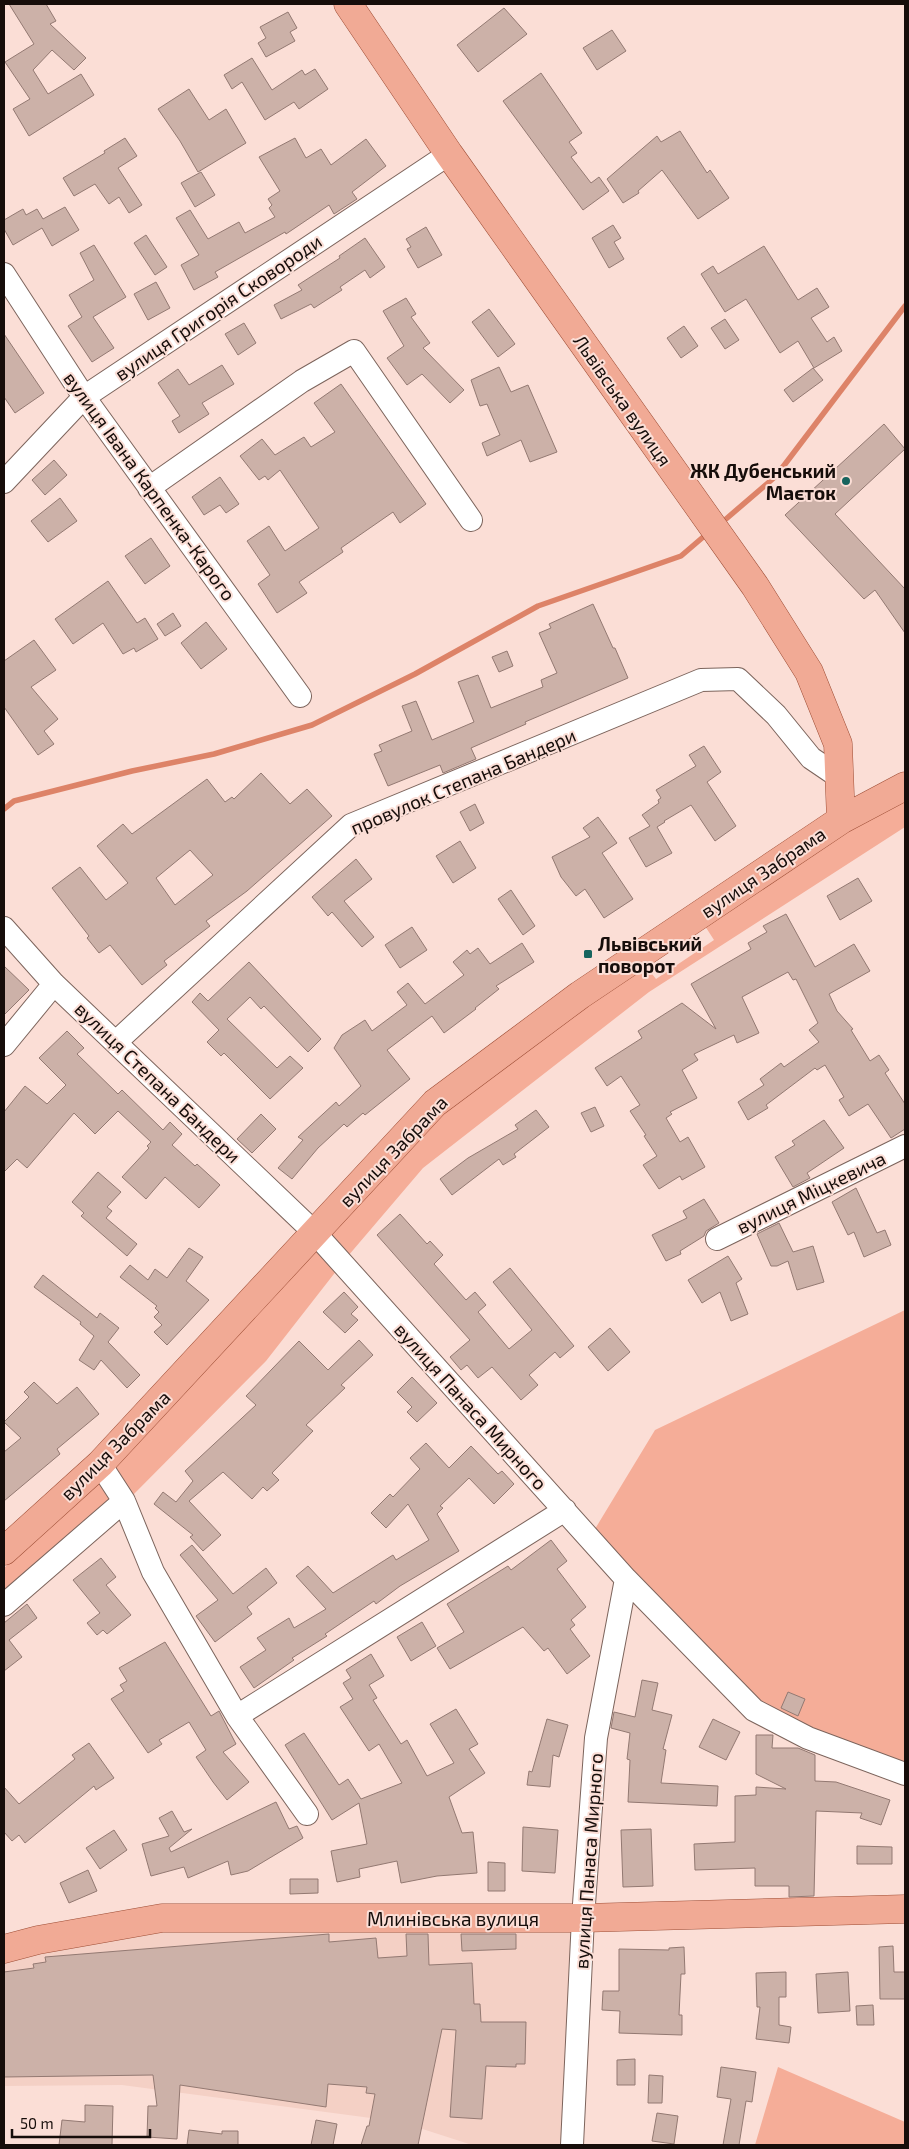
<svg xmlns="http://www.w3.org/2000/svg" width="909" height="2149" font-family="'Exo 2',sans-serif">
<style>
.built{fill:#f4d0c5}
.green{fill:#f5ad98}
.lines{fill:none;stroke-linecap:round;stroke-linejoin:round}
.stream{stroke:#dd8368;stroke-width:5.5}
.building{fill:#ccb1a8;stroke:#937972;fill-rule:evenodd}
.minor-casing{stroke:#7c645c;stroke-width:24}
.major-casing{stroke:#9e4e36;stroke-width:29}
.minor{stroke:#fff;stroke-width:22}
.major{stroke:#f1aa95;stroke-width:28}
.poi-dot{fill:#17645e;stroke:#fbded6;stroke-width:2}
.labels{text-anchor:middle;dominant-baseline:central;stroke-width:4;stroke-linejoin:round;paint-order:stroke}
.street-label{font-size:19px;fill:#160d0a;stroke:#fbded6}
.poi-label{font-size:19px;font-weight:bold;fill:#160d0a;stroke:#fbded6;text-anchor:end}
</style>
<rect width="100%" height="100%" fill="#fbded6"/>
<path class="built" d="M163,1926H574L563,2145H472L401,2122L122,2085L4,2086V1957Z"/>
<path class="green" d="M905,800V827L649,992L423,1168L348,1256L330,1236L444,1113L588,1005L646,966L656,979L714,940L705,926L847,830Z
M318,1249L337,1270L266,1361L130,1498L112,1470Z
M905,1310V1763L812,1729L760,1703L631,1571L595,1529L655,1430Z
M103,1479L116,1500L4,1597V1568Z
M778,2067L905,2122V2145H755Z"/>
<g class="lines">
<path class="stream" d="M726,519L776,476L905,306
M4,809L14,801L132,771L214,754L312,725L415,674L538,606L681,556L702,538"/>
</g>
<path class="building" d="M9,4H46L56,21L50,24L86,58L74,70L52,50L33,70L48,94L81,74L94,95L29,136L13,109L30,99L5,62L34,44Z
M504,8L527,34L478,72L457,45Z
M288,12L297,28L290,32L295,41L266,57L258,43L266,38L260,27Z
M612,30L626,51L597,70L583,48Z
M252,58L272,90L302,70L305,75L315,69L328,89L299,109L294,102L265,120L242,82L232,89L224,75Z
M541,73L582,133L569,142L577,153L571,157L591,183L599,177L609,191L583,210L503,101Z
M189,89L209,120L226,109L246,143L198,172L180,141L158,109Z
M680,131L707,173L710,170L729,198L698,219L662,170L638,191L639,193L623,203L607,179L657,136L661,142Z
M125,138L137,156L118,168L142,205L129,213L119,197L109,204L95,184L74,196L63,178L105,153L104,151Z
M295,138L306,158L321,149L331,165L366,139L386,166L352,192L357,199L334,214L329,205L286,234L285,232L215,272L218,277L194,290L181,265L199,255L176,218L190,210L208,239L239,222L245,233L275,217L269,208L272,205L268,199L280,191L259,157Z
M201,172L215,195L195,207L181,183Z
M65,207L79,230L52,246L42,228L13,245L4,229V220L23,209L26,215L37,209L43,219Z
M613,225L621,238L614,242L624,259L609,268L592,238Z
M426,227L442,255L418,268L407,249L411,247L406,239Z
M146,235L167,267L155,275L134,243Z
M365,238L385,267L370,278L365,270L340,287L342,290L314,308L311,304L281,319L274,305L302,290L298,285L340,258L339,256Z
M94,245L126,297L93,317L114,348L92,362L68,326L82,317L69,295L94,280L80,253Z
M764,246L798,300L817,288L829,307L811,318L827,342L834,337L842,351L814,368L798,341L780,353L746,299L725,312L701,274L713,266L718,274Z
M156,282L170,308L148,320L134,294Z
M406,298L416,314L411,317L430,343L423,348L464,390L450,403L422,374L407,385L387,358L404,346L383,311Z
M489,309L515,344L498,357L472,322Z
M725,319L739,340L725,349L711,328Z
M244,323L256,343L238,355L225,334Z
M684,326L698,346L681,358L667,338Z
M4,334L44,393L15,413L4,397Z
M222,365L234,384L202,403L209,414L179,433L172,421L180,416L158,383L178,369L189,385Z
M499,367L511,392L528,385L557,452L530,462L521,440L487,456L482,443L500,435L487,404L480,406L471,380Z
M813,368L823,380L793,402L784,390Z
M341,384L426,504L400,523L393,512L341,548L343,552L299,582L307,593L277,613L258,584L270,575L247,541L269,526L285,551L319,528L280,470L268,480L265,476L259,480L240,456L262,439L275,455L304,437L311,447L335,432L314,403Z
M884,424L905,449L835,514L905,589V633L875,590L864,599L785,515Z
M54,460L67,475L45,495L32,480Z
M220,477L239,504L226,513L220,505L204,515L192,497Z
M60,498L77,521L48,542L31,521Z
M151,538L170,566L145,584L125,556Z
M108,581L137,623L145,618L158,639L136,652L134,648L123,654L103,623L73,644L55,619Z
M593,604L613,648H615L628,678L525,722L526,724L471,748L476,759L443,773L440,765L388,786L374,754L382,751L379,745L412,731L402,706L416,701L432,740L474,722L458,682L478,675L491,708L543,687L541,680L557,673L539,633L551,628L549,624Z
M173,613L181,626L165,636L157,624Z
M206,622L227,649L201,669L181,643Z
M34,640L56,670L31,687L58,719L44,731L54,744L38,755L4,707V661Z
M507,651L513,666L499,672L492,657Z
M704,746L721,772L707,782L736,826L715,841L691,805L664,821L665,822L657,827L672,853L646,867L629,838L650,826L642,815L659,803L658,800L661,798L656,790L696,766L689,755Z
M261,773L290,804L307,789L332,816L247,891L206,921L210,926L164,961L167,965L142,985L110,945L99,953L87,938L89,936L52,888L80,867L106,900L128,883L97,846L123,824L132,834L207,779L225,802L232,797L234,799ZM190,850L213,875L175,905L156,878Z
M475,804L484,823L470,831L460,812Z
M598,817L617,843L602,853L633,899L604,918L585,889L576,896L561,877L552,857L590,837L583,828Z
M460,841L476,868L453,883L436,856Z
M356,859L372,879L344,901L374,937L362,947L332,912L328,916L312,897Z
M858,878L872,901L840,920L827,896Z
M511,890L535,926L523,935L498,899Z
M786,914L815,967L854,944L870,971L829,994L837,1011L853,1029L851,1030L870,1061L879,1055L889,1070L885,1073L905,1104V1129L891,1138L868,1104L849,1116L839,1100L844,1097L825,1065L817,1070L815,1068L766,1105L768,1108L748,1120L738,1102L764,1085L760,1079L781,1063L784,1067L819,1042L809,1030L818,1023L796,979L793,980L788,972L742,997L759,1033L737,1043L734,1035L694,1054L698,1060L682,1070L697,1098L670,1112L672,1114L666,1118L680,1142L688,1137L705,1167L682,1180L680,1176L659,1189L643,1165L657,1156L644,1136L646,1135L630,1111L640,1105L621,1076L607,1086L595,1068L642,1038L638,1031L682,1003L716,1029L691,984L751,949L748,943L767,932L763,926Z
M412,927L427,950L400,968L385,945Z
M522,943L534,962L496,986L499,989L475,1008L476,1009L444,1033L432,1016L387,1050L410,1079L365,1115L363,1113L347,1127L344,1124L318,1148L292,1179L278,1168L303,1140L298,1137L336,1102L339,1106L361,1086L334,1048L342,1035L365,1020L372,1031L407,1005L397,992L408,983L425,1004L464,975L453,962L467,950L470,954L478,948L490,964Z
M249,962L321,1039L308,1052L264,1006L261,1009L250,997L227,1019L277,1068L290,1056L303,1068L270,1099L224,1053L221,1056L207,1042L219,1030L192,1002L200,993L208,1001Z
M4,966L29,990L4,1015Z
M67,1031L84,1048L77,1054L118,1094L122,1090L163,1130L170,1122L182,1134L172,1145L195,1166L197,1164L220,1185L199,1208L165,1177L146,1199L122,1177L149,1148L147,1146L151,1142L118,1111L95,1134L74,1113L27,1168L17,1159L4,1172V1112L25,1086L47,1104L66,1085L39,1058Z
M595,1107L604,1126L591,1132L581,1113Z
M536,1110L549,1127L514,1154L516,1157L503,1165L499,1159L452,1195L440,1179L468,1158L518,1129L515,1125Z
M261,1114L276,1129L252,1153L237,1139Z
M824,1120L844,1148L807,1173L810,1178L793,1187L775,1157L795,1145L792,1141Z
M98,1172L121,1192L107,1207L112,1211L106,1218L137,1244L127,1256L81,1216L84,1213L72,1202Z
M856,1188L877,1233L885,1230L891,1245L864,1257L854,1232L848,1235L832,1202Z
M704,1199L719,1223L706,1231L704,1236L680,1251L681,1254L666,1261L652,1235L687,1218L683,1211Z
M400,1214L427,1244L430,1241L443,1255L434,1264L466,1300L475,1292L486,1305L478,1312L509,1349L532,1330L493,1282L510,1268L574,1346L560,1358L555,1352L529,1375L538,1385L521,1400L492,1367L478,1378L467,1365L461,1370L450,1357L470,1340L377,1235Z
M779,1223L793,1252L813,1246L824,1282L797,1290L788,1261L777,1266H771L757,1234Z
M189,1248L203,1257L186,1281L209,1300L167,1345L154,1332L162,1325L154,1317L159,1312L155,1308L157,1306L120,1277L130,1265L148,1280L155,1269L167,1278Z
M728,1256L742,1279L736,1283L748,1314L731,1321L720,1292L702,1303L688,1280Z
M43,1275L97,1318L100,1313L119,1328L108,1342L140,1375L127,1388L101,1360L94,1370L79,1360L94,1336L80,1324L81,1322L34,1287Z
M344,1292L358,1307L351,1314L358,1320L345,1333L323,1312Z
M610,1328L630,1352L608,1371L588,1347Z
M359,1340L373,1355L341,1385L345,1388L306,1425L313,1431L272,1473L279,1480L267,1491L263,1487L252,1499L223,1472L189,1501L221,1535L203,1551L190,1537L193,1535L154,1504L163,1492L176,1502L193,1481L185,1471L256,1405L246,1396L299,1341L328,1370Z
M412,1377L437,1403L417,1422L407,1412L412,1407L397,1392Z
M34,1382L57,1404L77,1387L99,1414L57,1449L60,1454L4,1501V1452L21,1438L4,1422L29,1397L24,1392Z
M426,1443L449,1468L471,1446L498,1474L502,1471L514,1484L494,1504L469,1478L440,1506L443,1508L437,1514L459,1551L400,1586L376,1604L374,1601L325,1634L327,1636L292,1658L294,1660L254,1688L240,1667L266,1650L257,1638L289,1618L294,1628L326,1609L296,1576L308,1566L333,1593L393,1555L396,1560L429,1540L408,1504L386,1528L371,1513L390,1494L393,1497L420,1469L410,1458Z
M551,1540L567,1561L557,1569L586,1607L571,1620L575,1625L570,1629L590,1656L567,1674L548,1648L544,1651L523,1627L450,1669L437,1648L464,1632L447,1604L508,1566L511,1570Z
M192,1545L233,1594L266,1568L277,1583L247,1607L252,1614L215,1642L196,1616L218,1600L180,1555Z
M101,1558L116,1577L106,1585L131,1615L107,1634L103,1630L97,1635L87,1623L100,1613L73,1580Z
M27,1604L37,1618L9,1640L22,1657L4,1671V1623Z
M422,1622L436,1646L411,1661L397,1637Z
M165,1642L211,1716L219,1711L236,1744L223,1752L249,1782L227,1800L213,1782L196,1757L206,1750L189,1722L159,1740L162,1744L148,1753L111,1699L124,1691L120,1685L127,1681L119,1668Z
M371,1654L384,1676L369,1685L377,1698L373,1700L401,1744L407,1740L427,1776L454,1763L430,1724L456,1709L478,1744L469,1749L485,1773L449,1797L462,1833L473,1832L477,1873L437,1876L401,1883L397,1861L359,1869L360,1877L337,1882L331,1851L367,1844L359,1803L332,1820L285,1745L304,1733L339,1785L348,1779L361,1799L402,1783L379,1744L369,1751L340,1707L353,1699L343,1683L351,1678L346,1670Z
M642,1680L658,1683L652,1710L672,1715L663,1749L666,1750L661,1783L718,1786L717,1806L628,1802L630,1760L627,1759L630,1733L611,1728L614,1712L635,1717Z
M788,1692L805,1699L798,1716L781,1708Z
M547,1719L568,1725L559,1757L553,1755L550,1787L527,1785L529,1771L532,1772Z
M713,1719L740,1732L726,1760L699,1747Z
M756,1735H773L772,1748H798L815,1755V1781L836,1782L890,1800L881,1825L860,1818L862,1813L816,1811L814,1896L789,1897V1886H755V1868L695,1870L694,1844L735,1842V1796L756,1795V1787L786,1789L756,1774Z
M89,1743L114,1778L96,1790L94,1786L25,1843L19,1835L12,1841L4,1832V1787L19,1804L75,1759L72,1755Z
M276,1802L289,1829L297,1826L303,1838L248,1871L231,1875L228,1861L188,1878L184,1867L151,1876L142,1844L169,1836L159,1818L172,1811L184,1832L192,1829L169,1848L171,1852Z
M523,1827L558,1830L555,1873L522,1871Z
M651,1829L653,1886L623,1887L621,1830Z
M114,1830L127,1850L100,1869L86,1848Z
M857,1846L892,1847V1864H857Z
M488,1862L505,1863V1891H488Z
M88,1870L97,1891L69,1903L60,1883Z
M290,1879H318V1893L290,1894Z
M329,1934V1942L376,1938L378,1958L407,1956L406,1934H428L429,1965L472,1963L474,2004H480L481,2022H526L525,2064H516V2067L486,2066L482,2119L450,2117L456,2030L442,2029L418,2145H361L367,2126H369L375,2094L366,2093L367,2087L328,2084L326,2107L180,2085L177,2139L147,2137L148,2106H157L153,2075L4,2077V1972L34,1968L33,1964L46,1962L45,1957Z
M461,1934H516V1949L462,1951Z
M893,1946L894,1972H905V1999H880L879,1947Z
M684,1947L685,1974H681L679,2015H682V2035L619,2033L620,2011L602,2010L603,1991H619V1949L669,1950V1948Z
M786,1972V1997H779V2025L791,2027L789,2043L756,2039L760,2007H757L756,1973Z
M848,1972L850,2011L818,2013L816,1974Z
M873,2005L874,2025H857L856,2006Z
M635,2059V2085H617V2060Z
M721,2067L756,2072L752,2102L746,2101L739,2145H723L731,2099L717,2097Z
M649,2075L663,2076L662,2103H648Z
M85,2105L113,2106L112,2145H59L62,2120L85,2122Z
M657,2113L678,2116L674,2144L652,2141Z
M316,2120L337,2124L333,2145H311Z
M189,2130L222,2134V2131H238V2145H187Z"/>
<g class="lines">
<g class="minor-casing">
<path id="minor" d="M4,274L84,397L300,696
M4,482L84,397L449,154
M149,488L302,381L354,351L471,520
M4,928L54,984L315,1233L626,1579L754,1710L808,1738L905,1774
M116,1042L351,825L701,680L738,679L776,715L811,758L839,777
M4,1045L54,984
M717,1239L905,1146
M100,1464L124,1501L153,1572L237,1716L307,1814
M4,1605L124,1501
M237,1716L565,1510
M572,2145L583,1918L596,1738L626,1579"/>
</g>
<g class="major-casing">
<path id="major" d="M348,4L449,154L755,586L809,672L838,744L841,820
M4,1551L100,1464L435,1103L580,995L841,820L905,786
M4,1949L38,1940L162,1918H583L905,1909"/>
</g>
<use href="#minor" class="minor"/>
<use href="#major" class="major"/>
</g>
<g class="poi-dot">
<circle cx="846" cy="481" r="5"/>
<rect x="583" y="949" width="10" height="10" rx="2.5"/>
</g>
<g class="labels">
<g class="street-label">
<text transform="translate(218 307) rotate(-34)">вулиця Григорія Сковороди</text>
<text transform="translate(623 400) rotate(55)">Львівська вулиця</text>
<text transform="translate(150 486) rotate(54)">вулиця Івана Карпенка-Карого</text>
<text transform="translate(463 781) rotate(-23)">провулок Степана Бандери</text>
<text transform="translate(763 872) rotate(-34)">вулиця Забрама</text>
<text transform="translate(158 1082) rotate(44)">вулиця Степана Бандери</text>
<text transform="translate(393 1151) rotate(-46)">вулиця Забрама</text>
<text transform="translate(811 1192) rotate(-26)">вулиця Міцкевича</text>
<text transform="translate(471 1406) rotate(48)">вулиця Панаса Мирного</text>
<text transform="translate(115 1445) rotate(-45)">вулиця Забрама</text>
<text transform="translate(588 1861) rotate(-86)">вулиця Панаса Мирного</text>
<text x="453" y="1918">Млинівська вулиця</text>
</g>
<g class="poi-label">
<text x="836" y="470">ЖК Дубенський<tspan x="836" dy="22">Маєток</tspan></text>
<text x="598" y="943" text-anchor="start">Львівський<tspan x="598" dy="22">поворот</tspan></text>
</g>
</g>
<rect width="909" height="2149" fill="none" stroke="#160d0a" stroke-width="10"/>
<path d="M12 2129v8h138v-8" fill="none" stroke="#160d0a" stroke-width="2.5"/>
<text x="20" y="2129" font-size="15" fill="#160d0a" stroke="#fbded6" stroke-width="4" paint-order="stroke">50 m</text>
</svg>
